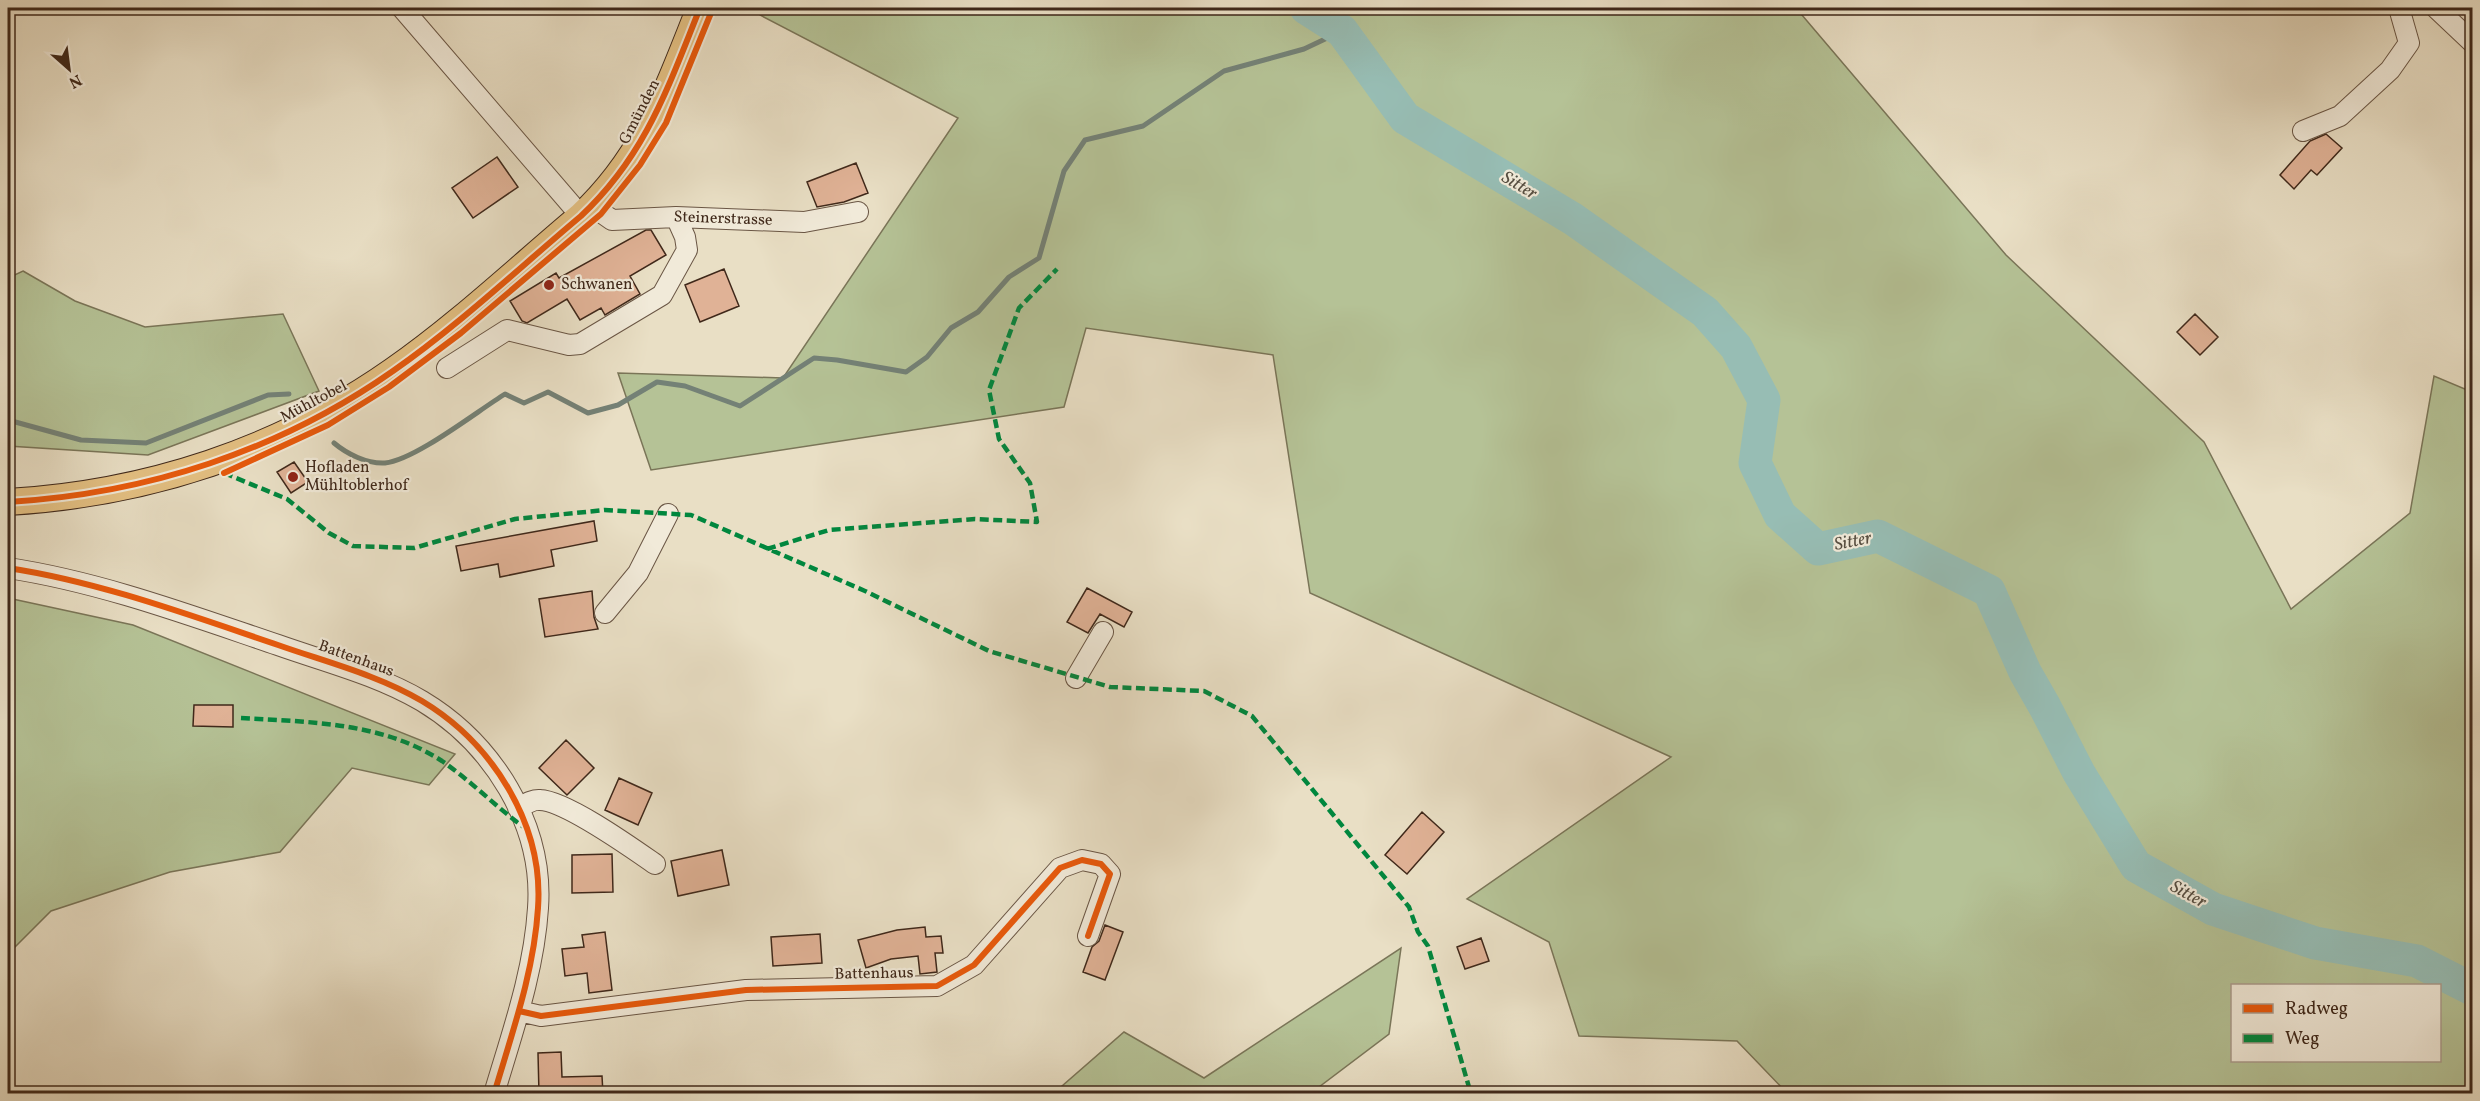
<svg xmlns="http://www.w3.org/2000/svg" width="2480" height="1101" font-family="Vollkorn,serif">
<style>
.green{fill:#b5c296;stroke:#7a7558;stroke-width:1.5;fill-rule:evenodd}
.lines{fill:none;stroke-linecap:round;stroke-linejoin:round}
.stream{stroke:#748176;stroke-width:5}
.river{stroke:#97bdb4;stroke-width:33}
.building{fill:#e0b296;stroke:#3f281a;stroke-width:1.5}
.minor-casing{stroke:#6a5645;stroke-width:22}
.major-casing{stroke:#3f281a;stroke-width:28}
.minor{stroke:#f1ead9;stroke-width:20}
.major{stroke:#e4c082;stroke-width:26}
.quiet{stroke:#00873e;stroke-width:4.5;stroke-dasharray:9 4.5;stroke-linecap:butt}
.cycleway-casing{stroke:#f1ead9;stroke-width:10}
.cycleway{stroke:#e8590c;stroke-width:6}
.poi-dot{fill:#8f2418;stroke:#f1ead9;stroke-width:2}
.labels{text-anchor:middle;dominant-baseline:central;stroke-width:4.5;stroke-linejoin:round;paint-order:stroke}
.street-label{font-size:16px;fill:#3f281a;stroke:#f1ead9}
.poi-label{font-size:16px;fill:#3f281a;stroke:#f1ead9;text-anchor:start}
.water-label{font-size:18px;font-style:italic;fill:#554d40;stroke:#f1ead9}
</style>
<rect width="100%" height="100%" fill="#e9dfc5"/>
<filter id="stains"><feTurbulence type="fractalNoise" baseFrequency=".00333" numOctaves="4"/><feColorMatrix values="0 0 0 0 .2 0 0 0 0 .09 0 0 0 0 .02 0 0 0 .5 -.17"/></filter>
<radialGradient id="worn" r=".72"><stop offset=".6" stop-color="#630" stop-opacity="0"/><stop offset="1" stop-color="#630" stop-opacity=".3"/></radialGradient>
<path class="green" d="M754,8H1796L2006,255L2204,442L2291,609L2410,513L2434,376L2472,392V1093H1787L1737,1041L1579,1036L1549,942L1467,899L1671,757L1310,593L1273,355L1086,328L1064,407L651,470L618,373L783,378L958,118L760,15ZM2232,986H2440V1060H2232Z
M23,271L75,301L145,327L283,314L319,391L148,455L8,446V278Z
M8,598L133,625L455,754L429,785L352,768L280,852L170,872L51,911L8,954Z
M1401,948L1389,1034L1311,1093H1054L1124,1032L1204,1078Z"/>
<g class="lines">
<path class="stream" d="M8,420L81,440L146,443L268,395L289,394
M334,443C347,454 367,464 385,463C415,460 476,412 505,394L524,403L548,392L588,413L618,405L657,382L685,386L740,406L814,358L837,360L906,372L927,357L951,328L978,312L1009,277L1039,258L1064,171L1085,140L1143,126L1224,71L1304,49L1342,31"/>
<path class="river" d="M1306,8L1342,31L1405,118L1573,219L1705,312L1736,347L1764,400L1755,463L1780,515L1818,549L1878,536L1989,591L2025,672L2045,707L2079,773L2136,866L2213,909L2315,943L2417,961L2472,989"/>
</g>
<path class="building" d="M2326,134L2342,148L2317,175L2311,170L2294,189L2280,175L2310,141Z
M497,157L518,187L473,218L452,188Z
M856,163L868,193L844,202L817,207L807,182Z
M646,230H651L666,255L630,276L640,294L605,315L601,308L580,320L567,299L527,323L522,321L510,301L556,273L559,278Z
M724,269L739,306L700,322L685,285Z
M2195,314L2218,337L2200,355L2177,332Z
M294,462L308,482L291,493L277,472Z
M594,521L597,541L551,550L554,566L500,577L498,564L461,571L456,546Z
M1087,588L1132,612L1124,627L1100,614L1088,633L1067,622Z
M592,591L594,617L598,629L545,637L539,599Z
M194,705H233V727L193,726Z
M566,740L594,768L567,795L539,768Z
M619,778L652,793L638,825L605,810Z
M1422,812L1444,832L1407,874L1385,855Z
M722,850L729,885L678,896L671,861Z
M612,854L613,892L572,893V855Z
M1105,925L1123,932L1105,980L1083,972L1092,947L1099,941Z
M925,927L926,937L941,936L943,953H935L937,972L920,974L918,956L891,959L866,968L858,940L897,930Z
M605,932L612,990L589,993L587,973L565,976L562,949L584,947L582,935Z
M820,934L822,963L773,966L771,937Z
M1481,938L1489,961L1465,969L1457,947Z
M561,1052L562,1077L602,1076L603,1094H539L538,1053Z"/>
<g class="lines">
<g class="minor-casing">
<path id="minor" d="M402,8L581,216
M2436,8L2472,42
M2303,131L2340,116L2390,70L2409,43L2399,8
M592,206L612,220L676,217L804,222L858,212
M447,368L507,330L569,345L580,344L662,295L687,250L685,237L676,217
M8,568C100,582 189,615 278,645C326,662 378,675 422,701C492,743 544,824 538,908C534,972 512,1033 494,1094
M605,613L638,573L668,514
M1076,678L1103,632
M518,808C524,805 533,799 540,800C566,801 632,848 655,864
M519,1011L541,1016L746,990L937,986L974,965L1060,868L1082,860L1101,864L1110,874L1088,936"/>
</g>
<g class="major-casing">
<path id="major" d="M8,502C146,494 279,451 393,371C459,325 519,268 581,216C646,155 668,87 700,8"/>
</g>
<use href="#minor" class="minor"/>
<use href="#major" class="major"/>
<path class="quiet" d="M224,473L287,499L329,533L353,546L414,548L515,519L605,510L691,515L865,591L989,651L1110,687L1204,691L1252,716L1409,907L1418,932L1428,946L1471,1094
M767,549L829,530L975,519L1037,522L1030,483L999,439L989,390L1019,308L1057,269
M241,718C309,722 382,722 442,761C471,781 496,807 525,828"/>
<g class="cycleway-casing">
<path id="cycleway" d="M224,473L328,425L389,387L461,333L601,214L640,165L666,123L713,8
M8,502C146,494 279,451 393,371C459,325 519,268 581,216C646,155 668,87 700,8
M8,568C100,582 189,615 278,645C326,662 378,675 422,701C492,743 544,824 538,908C534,972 512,1033 494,1094
M519,1011L541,1016L746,990L937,986L974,965L1060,868L1082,860L1101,864L1110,874L1088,936"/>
</g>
<use href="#cycleway" class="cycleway"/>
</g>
<g class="poi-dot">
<circle cx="549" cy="285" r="6"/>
<circle cx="293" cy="477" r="6"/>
</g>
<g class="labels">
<g class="street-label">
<text transform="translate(640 112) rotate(-63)">Gmünden</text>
<text transform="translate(723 219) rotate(2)">Steinerstrasse</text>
<text transform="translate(314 402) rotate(-28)">Mühltobel</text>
<text transform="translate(356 659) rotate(20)">Battenhaus</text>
<text transform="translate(874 974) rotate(-1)">Battenhaus</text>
</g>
<g class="poi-label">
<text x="561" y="285">Schwanen</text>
<text x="305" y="468">Hofladen<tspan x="305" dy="18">Mühltoblerhof</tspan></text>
</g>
<g class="water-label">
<text transform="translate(1519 186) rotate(31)">Sitter</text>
<text transform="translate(1853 542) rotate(-11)">Sitter</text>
<text transform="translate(2188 895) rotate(29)">Sitter</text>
</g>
</g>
<rect width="2480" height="1101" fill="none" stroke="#e9dfc5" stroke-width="30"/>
<rect x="9" y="9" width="2462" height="1083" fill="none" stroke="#3f281a" stroke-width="3"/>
<rect x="15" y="15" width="2450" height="1071" fill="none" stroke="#3f281a" stroke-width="1.5"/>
<rect x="2231" y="984" width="210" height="78" fill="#f1ead9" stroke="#aa9c8d" stroke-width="1.5"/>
<rect x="2243" y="1004" width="30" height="9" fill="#e8590c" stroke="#aa9c8d" stroke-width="1.5"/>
<text x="2285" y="1014" font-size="18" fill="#3f281a">Radweg</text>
<rect x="2243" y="1034" width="30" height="9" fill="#00873e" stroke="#aa9c8d" stroke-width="1.5"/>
<text x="2285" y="1044" font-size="18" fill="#3f281a">Weg</text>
<g transform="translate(69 69) rotate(152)" stroke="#f1ead9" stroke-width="4.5" paint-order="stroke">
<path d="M0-4.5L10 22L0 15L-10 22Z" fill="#3f281a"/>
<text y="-9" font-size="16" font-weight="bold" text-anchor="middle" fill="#3f281a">N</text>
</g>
<rect width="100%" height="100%" filter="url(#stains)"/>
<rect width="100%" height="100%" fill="url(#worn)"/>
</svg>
